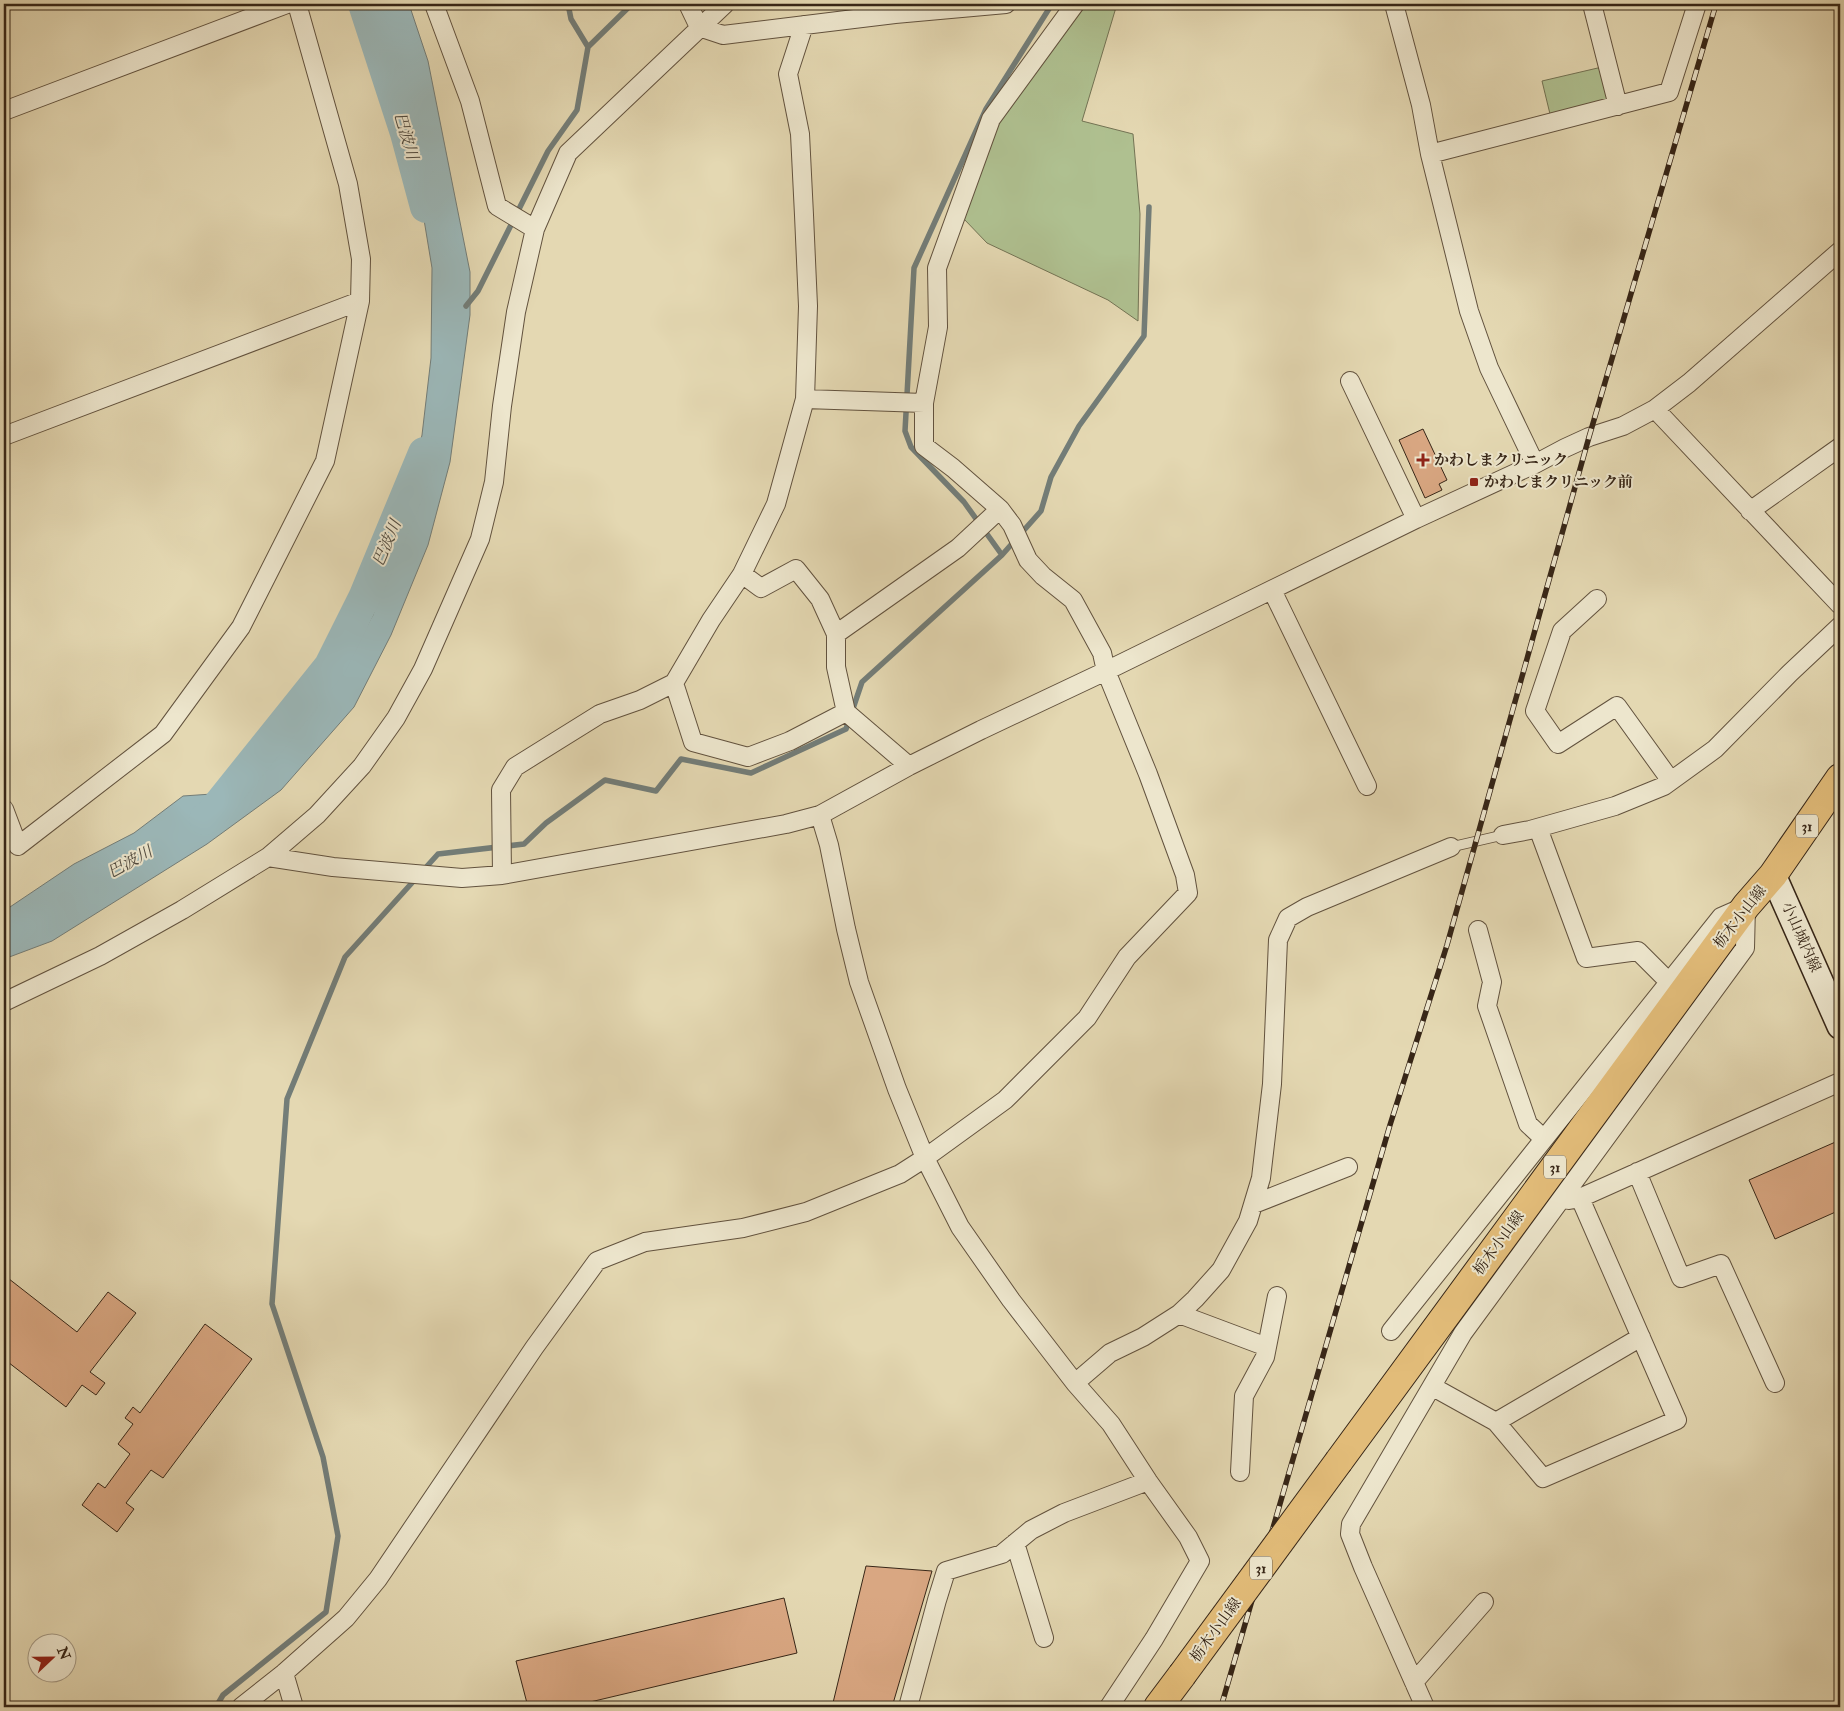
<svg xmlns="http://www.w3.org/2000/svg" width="1844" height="1711" font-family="'IM FELL Double Pica','Noto Serif JP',serif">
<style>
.green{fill:#afc090;stroke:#737354}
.water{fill:#9bb7b8;stroke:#737d78}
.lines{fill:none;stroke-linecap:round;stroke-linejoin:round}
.stream{stroke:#737d78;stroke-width:5.5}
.river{stroke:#9bb7b8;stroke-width:32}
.building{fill:#d9a782;stroke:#372617}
.lane-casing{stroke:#62523e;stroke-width:11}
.street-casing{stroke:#62523e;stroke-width:20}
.secondary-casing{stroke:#372617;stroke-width:28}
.primary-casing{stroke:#372617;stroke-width:30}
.lane{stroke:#ede6cd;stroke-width:9}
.street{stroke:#ede6cd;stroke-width:18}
.secondary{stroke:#ede6cd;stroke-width:25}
.primary{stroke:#e2bc79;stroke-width:28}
.rail-casing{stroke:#372617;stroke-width:5.5}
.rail{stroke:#ede6cd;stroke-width:4;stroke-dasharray:11;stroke-linecap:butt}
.primary-bridge-casing{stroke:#372617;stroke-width:30;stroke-linecap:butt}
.primary-bridge{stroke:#e2bc79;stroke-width:28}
.poi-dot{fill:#8f2418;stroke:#ede6cd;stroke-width:2}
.labels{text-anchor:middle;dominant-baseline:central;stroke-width:4;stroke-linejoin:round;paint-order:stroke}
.shield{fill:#ede6cd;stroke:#6e604e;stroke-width:1}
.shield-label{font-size:14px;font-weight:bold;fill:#372617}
.poi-label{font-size:15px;font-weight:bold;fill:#372617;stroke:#ede6cd;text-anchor:start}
.street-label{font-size:15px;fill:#372617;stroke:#ede6cd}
.water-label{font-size:16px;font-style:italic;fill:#504a3f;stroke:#ede6cd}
</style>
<rect width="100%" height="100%" fill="#e4d8b2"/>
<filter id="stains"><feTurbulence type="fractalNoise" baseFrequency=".004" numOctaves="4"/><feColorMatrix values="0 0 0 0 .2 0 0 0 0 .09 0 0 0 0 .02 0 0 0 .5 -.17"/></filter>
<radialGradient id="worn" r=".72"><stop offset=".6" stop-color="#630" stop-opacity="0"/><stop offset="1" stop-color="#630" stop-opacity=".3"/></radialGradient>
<path class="green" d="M1083,4H1117L1082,121L1133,134L1140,214L1138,321L1108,300L987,243L964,219L997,125Z
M1602,67L1611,100L1550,114L1542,81Z"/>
<path class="water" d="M372,4H409L428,61L456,202L470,272V315L450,462L428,545L391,635L354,707L281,790L207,844L52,941L4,959V911L74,864L134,833L183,796L212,794L252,779L290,736L341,672L373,615L397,541L422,435L431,358L432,268L407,117L378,20Z"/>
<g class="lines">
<path class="stream" d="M588,47L632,4
M466,306L478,291L548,151L577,110L588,47L571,19L568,4
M1002,555L1041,511L1051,477L1079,426L1144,336L1149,207
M216,1707L223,1695L326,1612L338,1536L323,1457L272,1304L287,1099L345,957L438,854L524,844L546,823L605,780L656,791L681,759L751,773L846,729L862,682L1002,555L964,502L911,447L905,431L914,268L986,109L1052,4"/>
<path class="river" d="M364,4L406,133L426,207
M205,819L209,817L330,666L364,598L424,453"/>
</g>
<path class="building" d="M1423,429L1447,480L1439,484L1442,490L1425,498L1399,440Z
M1840,1140V1210L1775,1239L1749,1180Z
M4,1275L77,1332L108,1292L136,1313L90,1372L105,1383L96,1395L82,1385L66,1407L4,1359Z
M205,1324L252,1359L163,1478L151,1470L126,1503L134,1509L117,1532L82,1505L98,1483L105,1488L130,1454L118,1444L133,1424L125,1418L133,1407L140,1413Z
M866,1566L932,1571L892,1707H832Z
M784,1598L797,1653L569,1707H528L516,1661Z"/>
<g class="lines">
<g class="lane-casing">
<path id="lane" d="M1451,847L1503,835
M4,1187V1195"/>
</g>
<g class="street-casing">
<path id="street" d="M434,4L470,101L497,206L535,229
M688,4L699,27L723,35L895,14L1006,4
M1394,4L1421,105L1430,154L1469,311L1489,368L1535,464
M1592,4L1618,106
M4,111L287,4
M1430,154L1669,92L1697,4
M1350,381L1416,519
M805,399L924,403
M1655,409L1840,605
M4,436L360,301
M1750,511L1840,447
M742,574L761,588L796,569L820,599L836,634V667L846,712L909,766
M1272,590L1367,786
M1597,599L1562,631L1535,711L1558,744L1617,706L1671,781
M836,634L958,548L1000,509
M674,683L693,742L748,757L790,741L846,712
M4,809L18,846L163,734L241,627L325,461L360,301L361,259L348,184L297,4
M820,815L829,845L846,929L859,982L897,1089L925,1158L960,1227L1011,1300L1075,1383L1111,1424L1148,1481L1188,1537L1200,1561L1154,1639L1109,1707
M1538,828L1586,958L1638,951L1669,982
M1503,835L1530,830L1615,806L1664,786L1715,749L1790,673L1840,626
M268,857L317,815L362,766L396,718L423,669L480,539L494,482L502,406L516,312L535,229L568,153L725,4
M502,875L501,790L515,767L600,714L640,700L674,683L711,620L742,574L776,504L805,399L808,306L804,215L800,134L788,74L804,25
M1478,930L1492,982L1487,1006L1528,1124L1544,1139
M4,1002L100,956L182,910L268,857L333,867L462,878L502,875L786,824L820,815L909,766L981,730L1106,671L1416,519L1535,464L1565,448L1589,437L1623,426L1655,409L1689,383L1840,251
M1637,1172L1681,1278L1721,1264L1775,1383
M1569,1200L1580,1198L1840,1082
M1254,1204L1348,1167
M1179,1314L1267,1347
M1391,1331L1721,917L1746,906L1745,948L1463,1333L1351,1524L1350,1534L1363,1567L1425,1707
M1075,1383L1110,1353L1143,1337L1179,1314L1195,1299L1221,1270L1248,1221L1261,1178L1272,1084L1278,940L1288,918L1307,907L1451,847
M1433,1387L1496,1422L1543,1478L1677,1420L1580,1198
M1496,1422L1641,1337
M1240,1472L1244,1396L1265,1357L1277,1296
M1015,1543L1044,1638
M284,1673L294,1707
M1414,1682L1484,1602
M241,1707L284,1673L346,1618L378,1579L534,1348L597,1261L645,1242L743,1228L806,1212L900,1174L925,1158L1005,1100L1087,1018L1127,957L1188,893L1185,875L1148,774L1106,671L1102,653L1073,600L1043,576L1028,560L1012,525L1000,509L953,468L924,446V403L938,327L937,268L991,119L1075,4
M908,1707L937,1600L946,1571L1002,1554L1031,1530L1064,1513L1148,1481"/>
</g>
<g class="secondary-casing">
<path id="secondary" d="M1773,875L1840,1026"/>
</g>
<g class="primary-casing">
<path id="primary" d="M1339,1461L1746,906L1773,875L1840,778
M1158,1707L1182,1675"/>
</g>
<use href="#lane" class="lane"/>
<use href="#street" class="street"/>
<use href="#secondary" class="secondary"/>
<use href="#primary" class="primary"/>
<g class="rail-casing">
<path id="rail" d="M1221,1707L1390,1125L1447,945L1589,437L1716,4"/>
</g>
<use href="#rail" class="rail"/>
<g class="primary-bridge-casing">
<path id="primary-bridge" d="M1182,1675L1339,1461"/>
</g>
<use href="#primary-bridge" class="primary-bridge"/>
</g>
<g class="poi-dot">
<path d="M1420.5 452.5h5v5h5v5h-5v5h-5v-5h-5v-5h5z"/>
<rect x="1469" y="477" width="10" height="10" rx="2.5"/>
</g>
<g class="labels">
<g class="shield">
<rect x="1796" y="814.5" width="22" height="23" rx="4"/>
<rect x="1544" y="1155.5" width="22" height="23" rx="4"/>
<rect x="1250" y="1556.5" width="22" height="23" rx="4"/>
</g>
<g class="shield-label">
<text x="1807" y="826">31</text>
<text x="1555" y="1167">31</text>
<text x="1261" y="1568">31</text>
</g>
<g class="poi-label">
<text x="1434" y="460">かわしまクリニック</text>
<text x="1484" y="482">かわしまクリニック前</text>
</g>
<g class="street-label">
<text transform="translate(1740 917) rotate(-52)">栃木小山線</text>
<text transform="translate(1801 937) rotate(66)">小山城内線</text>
<text transform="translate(1499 1243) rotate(-54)">栃木小山線</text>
<text transform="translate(1216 1630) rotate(-54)">栃木小山線</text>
</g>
<g class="water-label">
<text transform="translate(406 136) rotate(74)">巴波川</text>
<text transform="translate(387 543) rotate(-67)">巴波川</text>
<text transform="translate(130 862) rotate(-29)">巴波川</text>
</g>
</g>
<rect width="1844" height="1711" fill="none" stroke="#e4d8b2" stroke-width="20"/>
<rect x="5" y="5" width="1834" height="1701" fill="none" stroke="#372617" stroke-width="2.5"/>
<rect x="10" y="10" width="1824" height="1691" fill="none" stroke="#372617"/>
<g transform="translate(52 1658) rotate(68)"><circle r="24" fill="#ede6cd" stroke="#a49984"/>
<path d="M0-4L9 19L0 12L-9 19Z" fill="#8f2418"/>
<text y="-8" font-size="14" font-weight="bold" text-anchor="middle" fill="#372617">N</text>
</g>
<rect width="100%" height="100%" filter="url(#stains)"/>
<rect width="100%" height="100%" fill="url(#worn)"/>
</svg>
